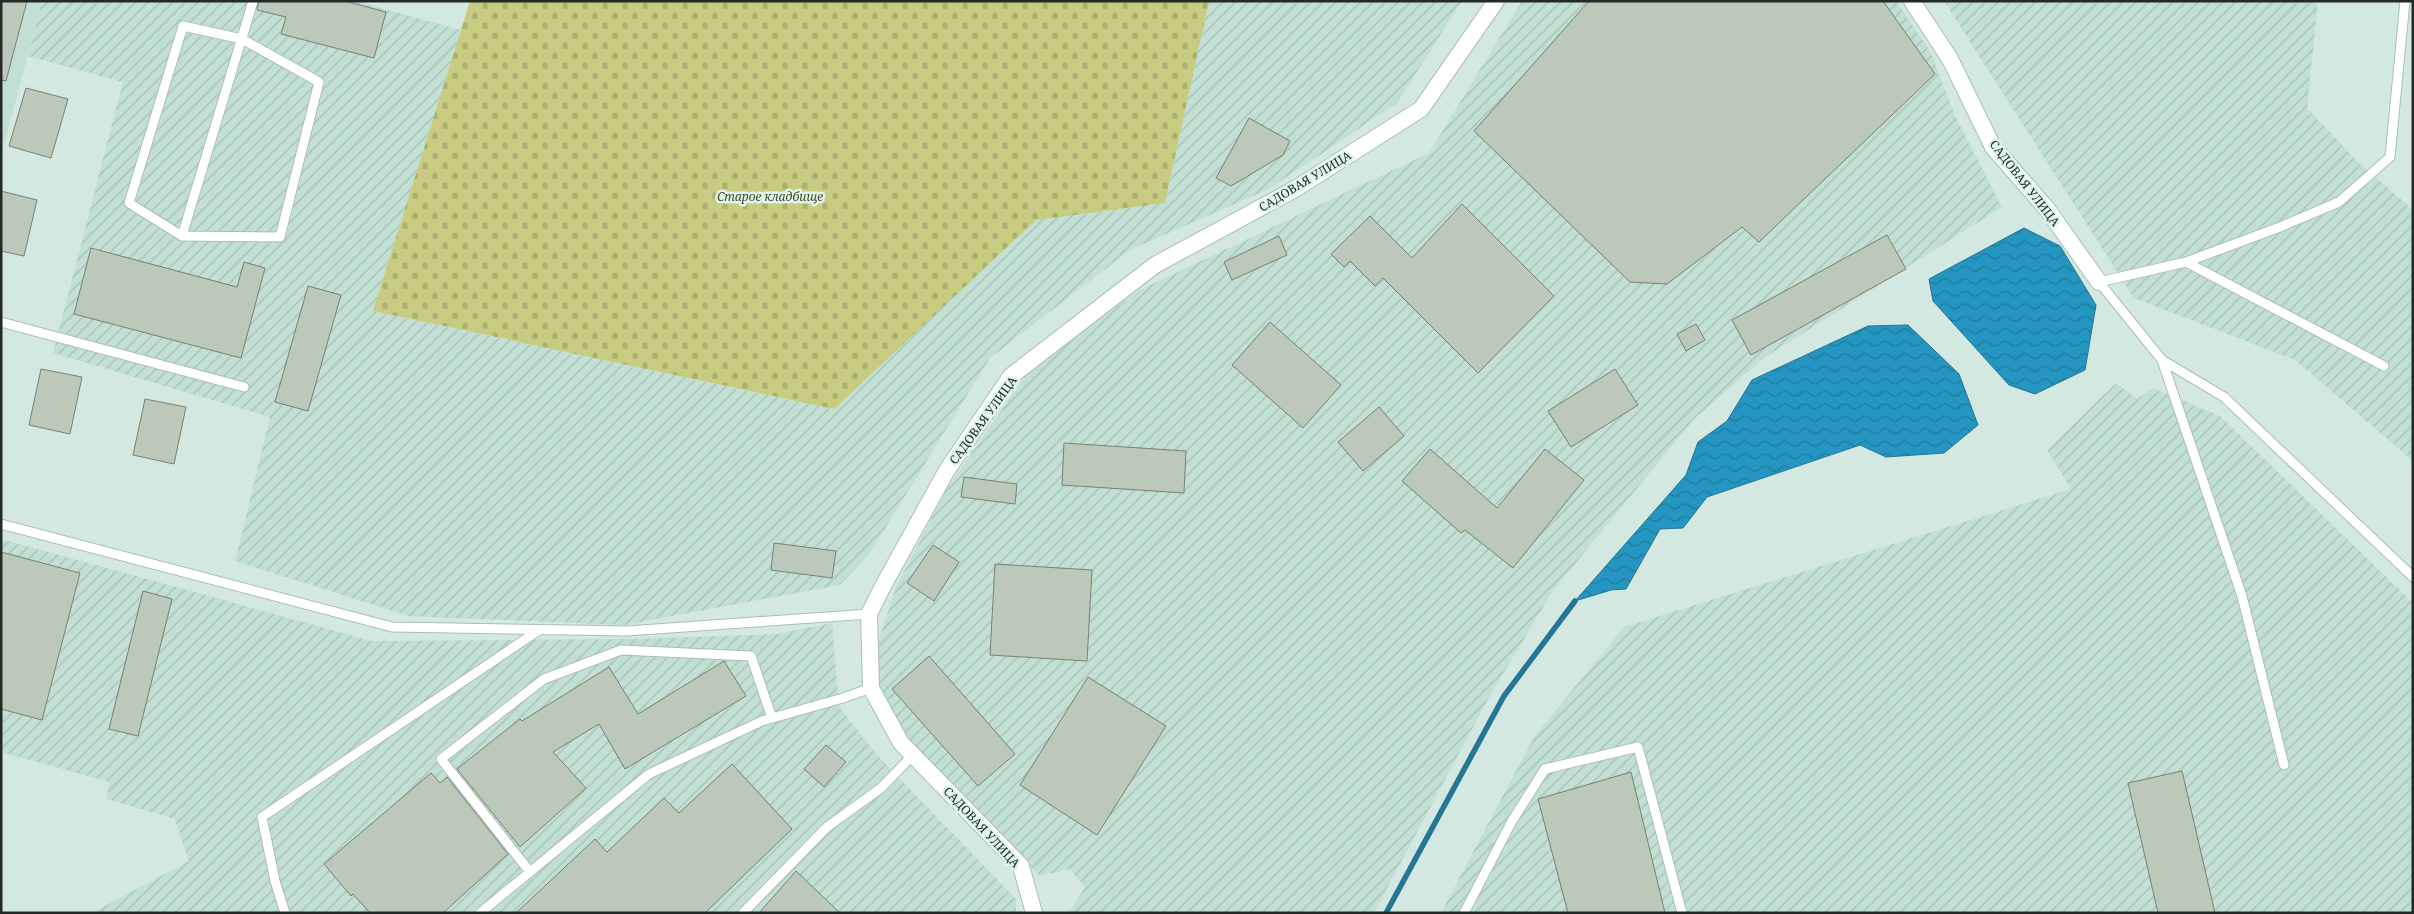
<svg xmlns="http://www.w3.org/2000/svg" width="2414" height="914" font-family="'Noto Serif',serif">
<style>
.built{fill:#c2dfd4}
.industrial{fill:url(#industrial-furrows)}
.cemetery{fill:url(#cemetery-stones)}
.water{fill:url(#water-waves);stroke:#247694}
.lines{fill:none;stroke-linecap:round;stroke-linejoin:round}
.stream{stroke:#247694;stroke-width:5.5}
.building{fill:#bcc8ba;stroke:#768274}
.service-casing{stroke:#aabeb6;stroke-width:11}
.minor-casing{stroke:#aabeb6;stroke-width:18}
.service{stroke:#fff;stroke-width:9}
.minor{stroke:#fff;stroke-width:16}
.labels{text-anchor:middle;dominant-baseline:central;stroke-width:5;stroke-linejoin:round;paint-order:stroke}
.street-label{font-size:12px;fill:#222a27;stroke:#e0f5ed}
.park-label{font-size:12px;font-style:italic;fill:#43451e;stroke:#e0f5ed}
</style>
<defs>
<pattern id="industrial-furrows" width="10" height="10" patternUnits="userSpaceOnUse" patternTransform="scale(1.25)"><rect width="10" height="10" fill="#c2dfd4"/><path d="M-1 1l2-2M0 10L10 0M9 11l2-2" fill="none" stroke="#a6c0b6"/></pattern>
<pattern id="cemetery-stones" width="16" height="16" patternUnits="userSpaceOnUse" patternTransform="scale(1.25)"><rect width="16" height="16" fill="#c7cc80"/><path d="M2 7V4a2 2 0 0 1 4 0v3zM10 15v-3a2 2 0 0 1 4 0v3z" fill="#abaf6f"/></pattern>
<pattern id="water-waves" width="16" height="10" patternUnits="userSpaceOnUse" patternTransform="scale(1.25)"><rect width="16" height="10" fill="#2596c2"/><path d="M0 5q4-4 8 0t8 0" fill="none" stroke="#207b9e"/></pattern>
</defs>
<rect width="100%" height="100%" fill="#d3e8e0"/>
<path class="built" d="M1,1H42L1,156Z"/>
<path class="industrial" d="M42,1H356L461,30L373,311L833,409L1036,219L1165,203L1209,1H1462L1397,103L1269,189L1130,250L990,358L870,553L840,585L624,625L409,616L235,561L270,417L53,353L123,82L28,56Z
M1522,1H1896L1930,51L1956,118L2002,207L1764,358L1693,420L1552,592L1488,699L1374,913H1069L1085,887L1070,869L1040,876L880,719L868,672L896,587L946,490L1030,369L1140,290L1429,153Z
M1944,1H2318L2307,108L2358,162L2413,210V461L2295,360L2134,298Z
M2116,383L2137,399L2153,388L2220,416L2413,603V913H1441L1534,737L1624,627L2071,489L2047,450Z
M1,539L372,641L629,639L776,634L832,623L839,707L879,757L1016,899V913H92L189,861L175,819L107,799L109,782L1,752Z"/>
<path class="cemetery" d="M470,1H1209L1165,203L1036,220L834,409L373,311Z"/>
<path class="water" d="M2024,228L2060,246L2096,305L2085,370L2035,394L2009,385L1933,301L1929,279Z
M1908,325L1959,374L1978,425L1944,453L1886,457L1860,445L1707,497L1683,528L1660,529L1626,589L1611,590L1575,601L1686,475L1698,442L1727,421L1752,380L1868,326Z"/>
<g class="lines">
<path class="stream" d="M1386,913L1504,696L1575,601"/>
</g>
<path class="building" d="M1,1H27L6,81L1,80Z
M259,1H345L386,12L374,58L281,34L286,17L257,10Z
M1589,1H1883L1935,74L1759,242L1742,227L1667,284L1630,282L1474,131Z
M26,88L68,99L51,158L9,146Z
M1249,118L1290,141L1283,155L1231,186L1216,178Z
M1,191L37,200L24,256L1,251Z
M1462,204L1554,296L1478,373L1383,278L1375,286L1350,261L1344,267L1331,254L1370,216L1412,258Z
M1887,235L1906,269L1751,355L1732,320Z
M1279,236L1287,255L1232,280L1224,262Z
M91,248L237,287L244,262L265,268L241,358L74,314Z
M308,286L341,295L308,411L275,402Z
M1270,322L1341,385L1303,428L1232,365Z
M1696,324L1705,340L1686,351L1677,334Z
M41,369L82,377L70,434L29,425Z
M1615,369L1638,405L1571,447L1548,411Z
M145,399L186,407L174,464L133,455Z
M1379,407L1404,436L1363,471L1338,442Z
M1064,443L1186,451L1184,493L1062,485Z
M1430,449L1497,508L1545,449L1584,480L1513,568L1465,530L1461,533L1402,481Z
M964,477L1017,484L1015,504L961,497Z
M774,543L836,551L832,578L771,570Z
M933,545L959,562L934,601L907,583Z
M1,552L80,573L42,720L1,709Z
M995,564L1092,570L1087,661L990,655Z
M143,591L172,599L138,736L109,729Z
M929,656L1015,754L978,786L892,689Z
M724,661L746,696L625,769L599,724L553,752L586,788L520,847L457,769L520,719L522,721L609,667L638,714Z
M1088,677L1166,726L1097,835L1020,785Z
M826,745L846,762L824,787L804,769Z
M732,764L792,829L705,913H516L595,839L607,852L664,798L679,813Z
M2182,771L2215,913H2158L2128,783Z
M1631,772L1665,913H1568L1538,799Z
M431,773L440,783L447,777L508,854L443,913H370L353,894L351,896L324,864Z
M796,871L840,913H759Z"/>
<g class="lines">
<g class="service-casing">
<path id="service" d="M2405,1L2390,157L2339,202L2280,227L2186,262L2099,282L2162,360L2224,397L2413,577
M183,26L242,39L319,82L280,237L182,236L129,203Z
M182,236L253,1
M2186,262L2384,366
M1,322L244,387
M2162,360L2242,596L2284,765
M1,524L392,627L627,631L869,614
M530,872L441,759L544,679L621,650L751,656L772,718
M285,913L275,881L262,817L539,630
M480,913L649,774L762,721L843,698L871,688
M743,913L827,827L881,788L913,755
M1464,913L1512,821L1545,769L1638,747L1682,913"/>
</g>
<g class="minor-casing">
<path id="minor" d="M1912,1L1950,59L1993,147L2047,209L2099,282
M1034,913L1021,866L901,743L871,688L869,614L883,586L947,470L1011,376L1155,265L1295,189L1421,109L1496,1"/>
</g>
<use href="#service" class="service"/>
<use href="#minor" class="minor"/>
</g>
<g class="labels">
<g class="street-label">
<text transform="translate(1305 181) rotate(-31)">САДОВАЯ УЛИЦА</text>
<text transform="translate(2025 183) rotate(52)">САДОВАЯ УЛИЦА</text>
<text transform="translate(983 420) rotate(-54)">САДОВАЯ УЛИЦА</text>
<text transform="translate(982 827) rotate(47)">САДОВАЯ УЛИЦА</text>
</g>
<g class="park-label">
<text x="770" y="196">Старое кладбище</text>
</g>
</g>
<rect width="2414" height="914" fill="none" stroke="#222a27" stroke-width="5"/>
</svg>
